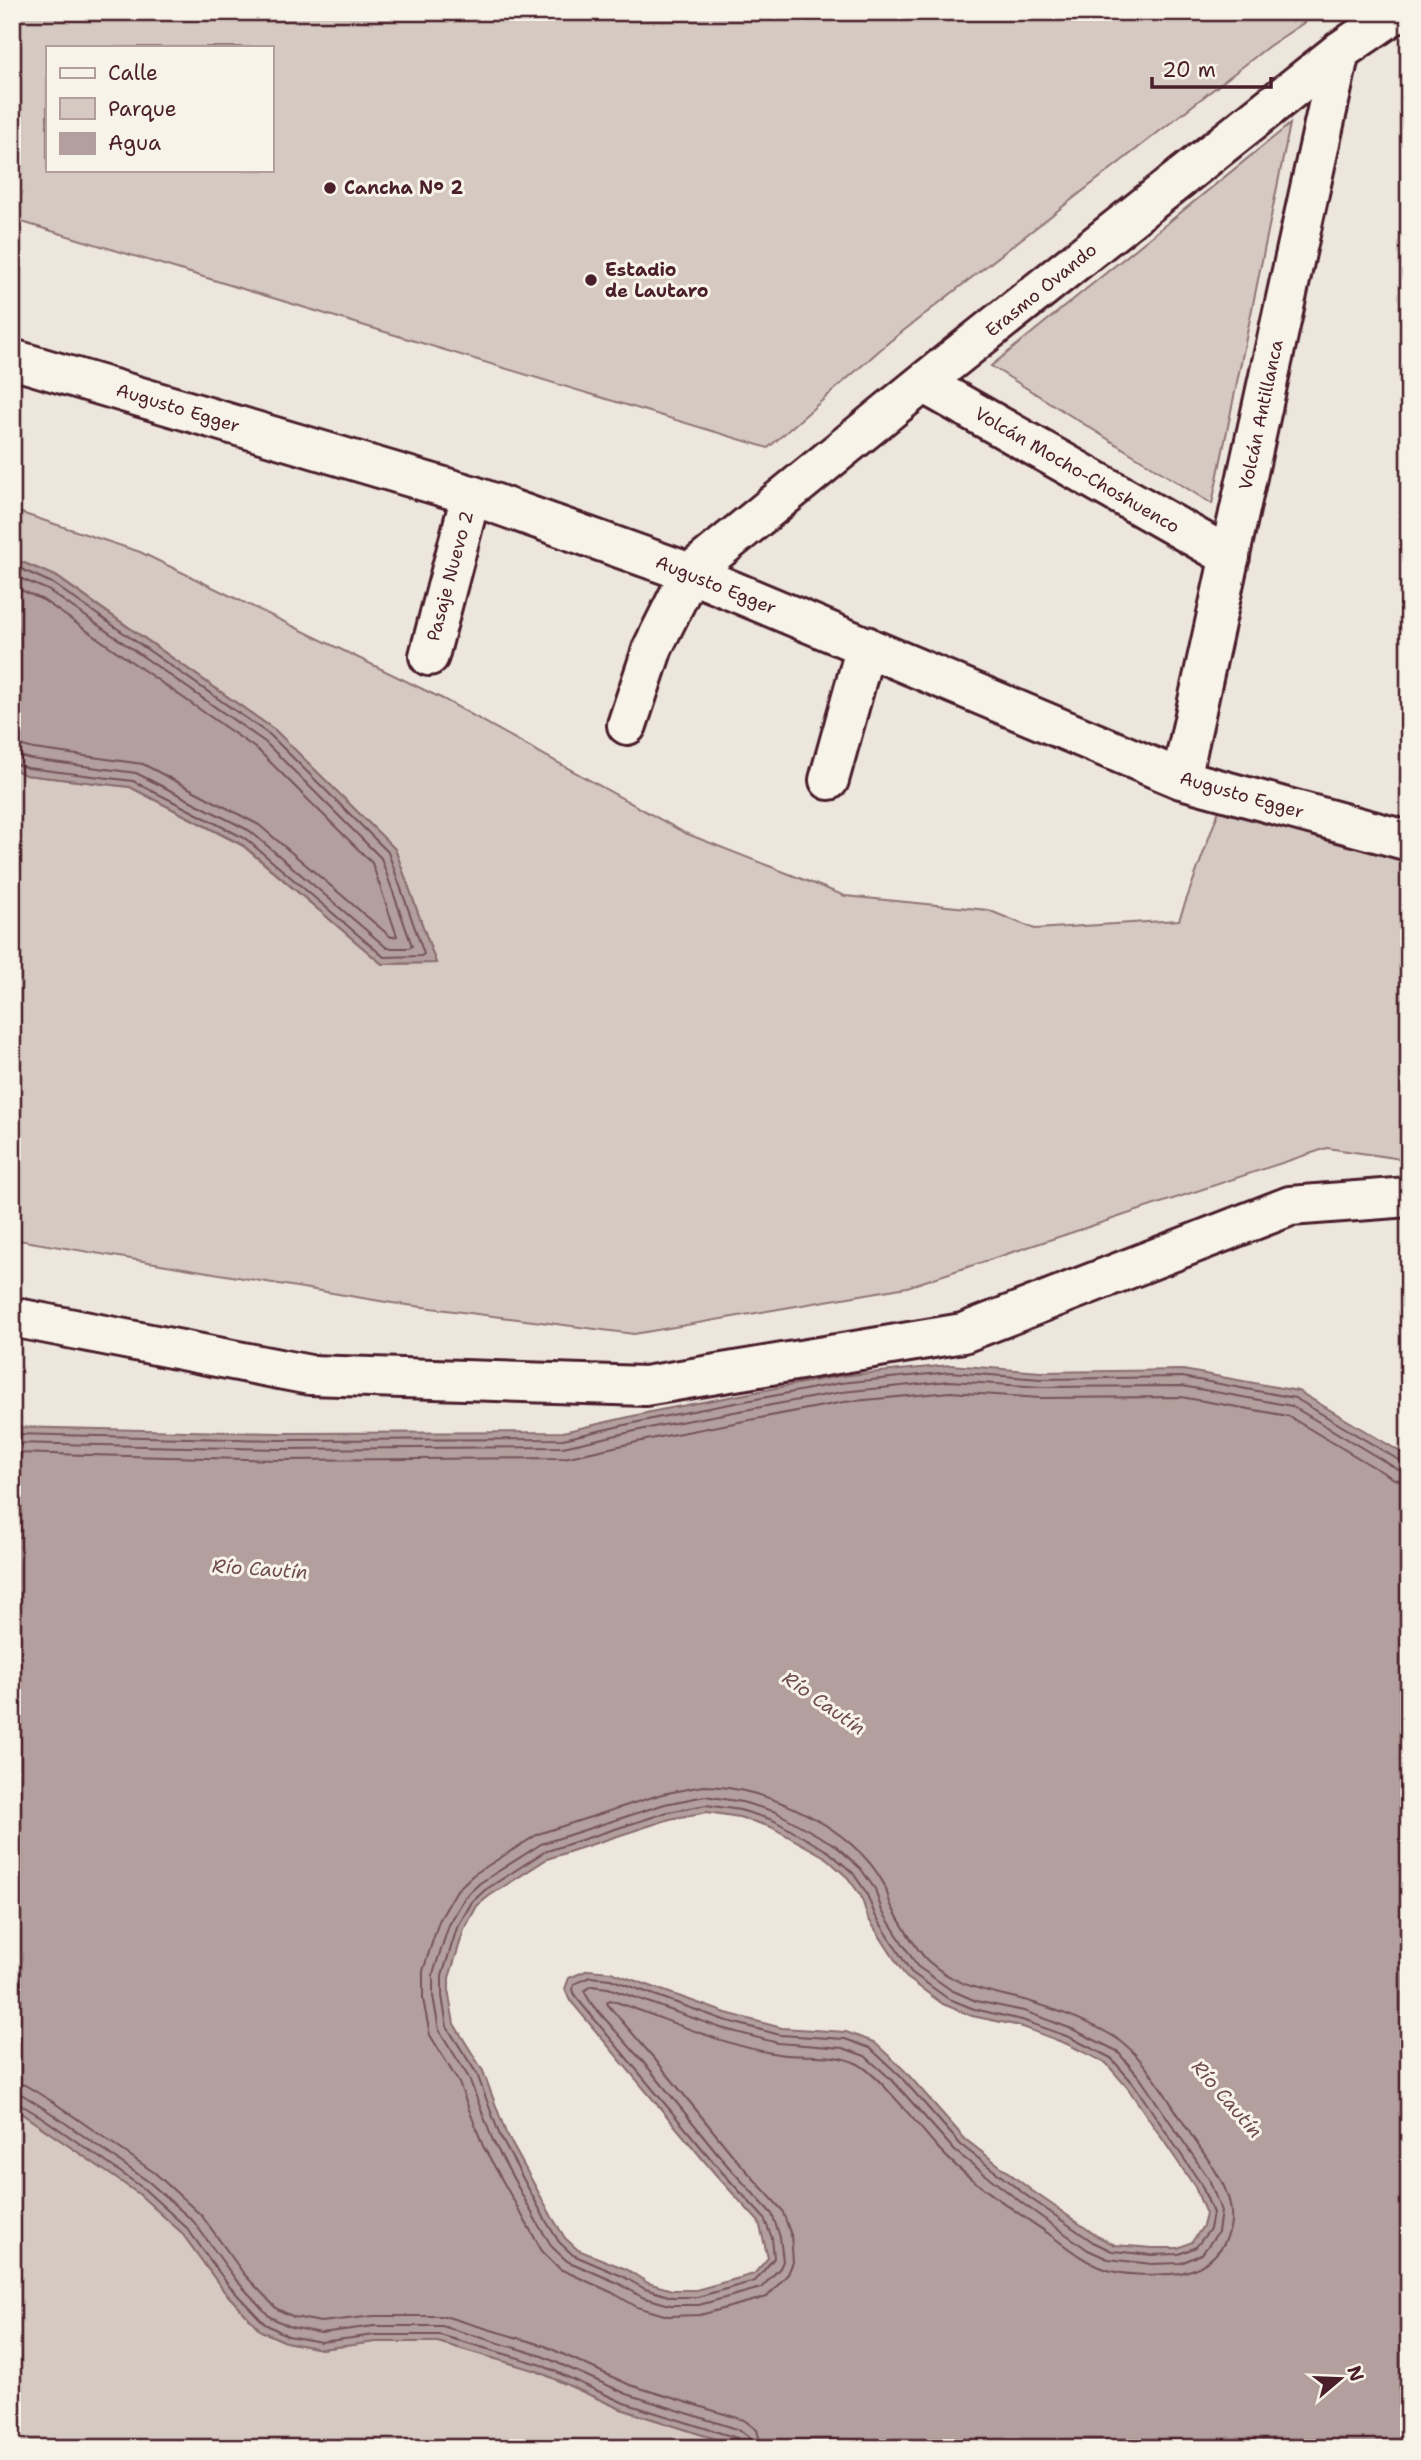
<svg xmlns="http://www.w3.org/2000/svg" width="1421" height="2460" font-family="'Shantell Sans',sans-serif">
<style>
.green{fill:#d5c9c2;stroke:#907476;stroke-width:2;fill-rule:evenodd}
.water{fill:#b39f9d;stroke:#896c6f;stroke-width:2;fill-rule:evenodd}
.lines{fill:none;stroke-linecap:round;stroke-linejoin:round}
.shore{stroke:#745259;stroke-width:2}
.street-casing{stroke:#4a1f2b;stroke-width:44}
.street{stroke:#f7f3e8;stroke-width:38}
.poi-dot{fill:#4a1f2b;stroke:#f7f3e8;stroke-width:2.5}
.labels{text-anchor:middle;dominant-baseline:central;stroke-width:6;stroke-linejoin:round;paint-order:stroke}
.poi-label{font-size:18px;font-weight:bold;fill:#4a1f2b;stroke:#f7f3e8;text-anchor:start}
.street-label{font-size:18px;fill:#4a1f2b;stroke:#f7f3e8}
.water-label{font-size:19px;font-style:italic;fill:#6f4c53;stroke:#f7f3e8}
</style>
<rect width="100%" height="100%" fill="#ece6dd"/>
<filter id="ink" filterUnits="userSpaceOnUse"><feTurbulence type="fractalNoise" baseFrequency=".0143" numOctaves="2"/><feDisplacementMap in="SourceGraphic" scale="14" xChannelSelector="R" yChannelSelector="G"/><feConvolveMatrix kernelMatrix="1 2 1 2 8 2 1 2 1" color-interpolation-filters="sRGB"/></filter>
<g filter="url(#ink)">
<path class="green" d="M12,12H1320L1269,46L889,342L768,448L12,219ZM47,47H271V170H47Z
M1290,124L1212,504L991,366Z
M12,510L140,552L443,699L685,833L845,896L988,910L1035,929L1179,920L1226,791L1409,841V1160L1327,1148L907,1287L634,1334L392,1303L12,1239V768L26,775L130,787L243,846L382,964L436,963L395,849L275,730L56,576L12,558Z
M12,2107L139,2194L181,2232L224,2291L261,2331L286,2342L321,2349L375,2342H438L537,2371L621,2409L744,2448H12Z"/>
<path class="water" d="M12,558L55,576L275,730L395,849L436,963L382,964L243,845L130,787L25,775L12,768Z
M950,1365L1041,1372L1183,1370L1298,1391L1409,1457V2448H744L621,2409L537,2371L438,2342H375L321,2349L286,2342L261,2331L224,2291L181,2232L139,2194L12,2107V1427L279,1433L563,1432L655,1411L840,1376ZM707,1812L739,1817L771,1827L825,1857L848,1878L861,1896L868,1918L906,1977L943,2004L972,2016L1020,2026L1067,2044L1106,2063L1127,2087L1195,2187L1206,2214L1203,2226L1192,2242L1178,2248H1153L1115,2245L1097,2236L1031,2190L965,2139L904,2070L874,2042L846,2032L782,2028L726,2013L611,1972L588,1970L569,1978L565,1989L569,1999L716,2175L759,2222L768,2258L754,2274L696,2290H672L648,2283L626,2269L578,2250L565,2238L552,2217L506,2133L483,2071L454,2024L449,1995V1978L464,1930L477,1906L489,1896L547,1859L670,1819Z"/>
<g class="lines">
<path class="shore" d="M12,565L52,583L270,735L388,852L424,954L421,956L384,957L246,839L133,781L28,768L12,763
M12,575L48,590L265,742L381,858L412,946L409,948H387L250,831L136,773L31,759L12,754
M12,586L43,600L258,750L372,863L397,936L391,937L259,825L143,764L34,749L12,743
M12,1434L279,1440L563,1439L656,1418L841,1383L950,1372L1041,1379L1182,1377L1295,1398L1402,1462L1409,1463
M12,1443L279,1449L563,1447L658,1426L842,1392L950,1381L1041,1387L1182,1386L1292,1406L1399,1470L1409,1472
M12,1453L279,1460L564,1458L660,1437L844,1402L950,1392L1040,1398L1181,1397L1288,1416L1394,1479L1409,1482
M703,1786C765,1786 854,1827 884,1884C887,1891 888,1898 891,1905C898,1919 916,1949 927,1960C960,1990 989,1990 1028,2001C1055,2009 1099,2025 1122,2042C1149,2063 1176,2113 1196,2142C1213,2167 1237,2196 1230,2228C1223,2256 1198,2273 1171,2274C1150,2275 1124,2276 1105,2269C1084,2262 1067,2247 1049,2234C1014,2210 967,2180 939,2149C920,2128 879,2075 858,2064C834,2052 803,2058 778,2054C720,2045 665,2018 610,2000L607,2002L608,2005L659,2064L735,2158L782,2210L791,2235L793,2262L788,2274L767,2297L700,2315L668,2316L637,2307L613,2293L560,2269L542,2251L483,2146L459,2083L430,2035L423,1999V1971L439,1921L457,1890L473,1875L538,1834L662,1794Z
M705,1796L742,1802L776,1812L835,1845L861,1869L875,1889L882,1911L917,1966L951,1990L976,2001L1024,2011L1072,2029L1117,2051L1140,2078L1209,2179L1221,2211L1218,2232L1202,2254L1181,2263L1152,2264L1108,2259L1088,2250L1022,2203L955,2151L893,2081L865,2056L843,2048L778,2043L721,2028L608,1988L591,1986L584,1991L591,2003L651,2071L727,2165L772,2214L780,2237L783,2261L780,2268L761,2288L699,2305H670L642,2297L618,2283L567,2261L553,2248L539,2226L493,2141L469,2078L439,2030L433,1996V1974L449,1925L465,1897L480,1883L541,1844L665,1804Z
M706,1805L740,1810L773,1820L829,1852L853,1873L866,1892L875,1915L911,1972L947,1998L974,2009L1022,2020L1069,2037L1111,2058L1133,2083L1201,2184L1213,2213L1210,2229L1196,2247L1179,2254L1152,2255L1112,2251L1093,2242L1027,2196L961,2145L899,2075L870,2048L845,2039L780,2035L724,2020L610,1979L590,1977L574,1984L573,1989L575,1996L721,2171L764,2218L772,2238L774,2258L755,2281L697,2297H672L645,2289L622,2276L573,2255L559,2242L546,2221L500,2136L477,2074L447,2027L442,1996V1976L457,1928L472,1902L485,1890L544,1852L668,1812Z
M12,2083L25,2085L53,2102L155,2173L202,2216L244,2274L277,2309L294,2317L321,2322L374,2316H444L545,2346L630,2385L744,2420L757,2430L762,2448
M12,2093L23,2095L48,2111L149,2182L194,2222L236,2280L270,2317L291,2327L321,2333L374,2326H442L542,2356L627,2394L740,2430L749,2437L751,2448
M12,2102L18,2103L43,2118L143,2188L187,2228L229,2286L265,2324L288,2336L321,2342L375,2335H440L539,2364L624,2403L737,2438L741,2442L742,2448"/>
<g class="street-casing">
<path id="street" d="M12,359L471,495L690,573L1181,779L1409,841
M923,383L1230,557
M429,656L471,495
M627,725L653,647L690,573L923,383L1340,51L1397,12
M1181,779L1340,51
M829,780L866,646
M12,1317L310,1375L645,1386L963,1333L1290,1206L1409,1197"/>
</g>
<use href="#street" class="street"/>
</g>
</g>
<g class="poi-dot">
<circle cx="330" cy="188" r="7"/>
<circle cx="591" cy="280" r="7"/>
</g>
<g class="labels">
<g class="poi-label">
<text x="344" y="188">Cancha N° 2</text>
<text x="605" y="270">Estadio<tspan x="605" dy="21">de Lautaro</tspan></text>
</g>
<g class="street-label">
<text transform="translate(1041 290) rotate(-39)">Erasmo Ovando</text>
<text transform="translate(178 408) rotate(17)">Augusto Egger</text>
<text transform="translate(1261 415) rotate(-78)">Volcán Antillanca</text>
<text transform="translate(1077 470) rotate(30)">Volcán Mocho-Choshuenco</text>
<text transform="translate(450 576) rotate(-75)">Pasaje Nuevo 2</text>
<text transform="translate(716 585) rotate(22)">Augusto Egger</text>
<text transform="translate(1242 795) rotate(16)">Augusto Egger</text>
</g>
<g class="water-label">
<text transform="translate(260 1569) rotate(4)">Río Cautín</text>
<text transform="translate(824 1703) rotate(35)">Río Cautín</text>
<text transform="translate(1227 2099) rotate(49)">Río Cautín</text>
</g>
</g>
<rect width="1421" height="2460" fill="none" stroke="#f7f3e8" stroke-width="42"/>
<rect x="21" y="21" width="1379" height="2418" fill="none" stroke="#4a1f2b" stroke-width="2.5" filter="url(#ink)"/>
<rect x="46" y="46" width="228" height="126" fill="#f7f3e8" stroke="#b29e9c" stroke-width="2"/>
<rect x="60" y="68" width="35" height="10" fill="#f7f3e8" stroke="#b29e9c" stroke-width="2"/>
<text x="108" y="80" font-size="21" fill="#4a1f2b">Calle</text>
<rect x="60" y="98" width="35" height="21" fill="#d5c9c2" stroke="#b29e9c" stroke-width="2"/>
<text x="108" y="116" font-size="21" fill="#4a1f2b">Parque</text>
<rect x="60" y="133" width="35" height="21" fill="#b39f9d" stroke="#b29e9c" stroke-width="2"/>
<text x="108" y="150" font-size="21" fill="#4a1f2b">Agua</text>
<g transform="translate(1340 2379) rotate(71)" stroke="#f7f3e8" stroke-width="5" paint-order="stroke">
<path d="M0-5L12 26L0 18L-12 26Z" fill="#4a1f2b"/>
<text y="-10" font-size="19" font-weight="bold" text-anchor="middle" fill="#4a1f2b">N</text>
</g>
<path d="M1152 77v10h119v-10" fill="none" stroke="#4a1f2b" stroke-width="3.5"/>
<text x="1162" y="77" font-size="21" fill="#4a1f2b" stroke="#f7f3e8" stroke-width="5" paint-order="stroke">20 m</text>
</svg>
